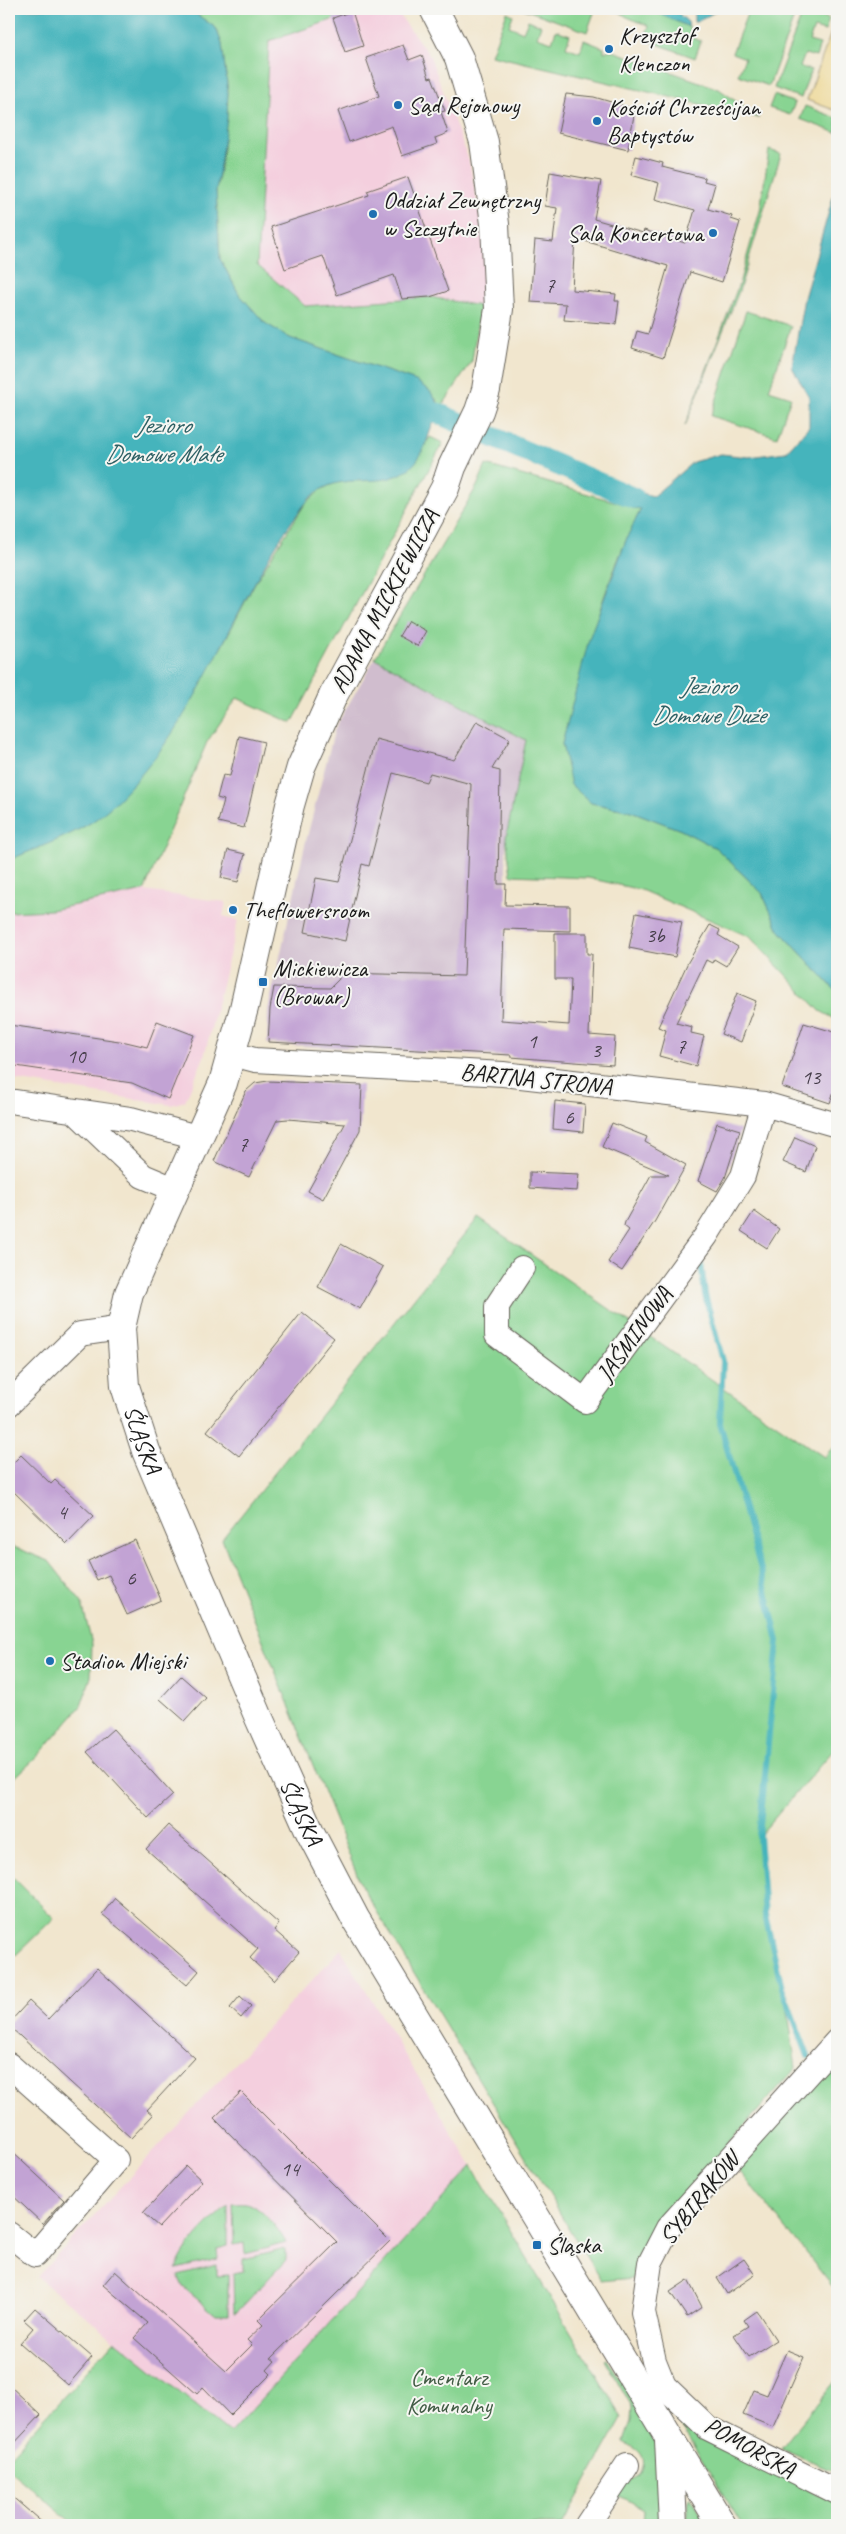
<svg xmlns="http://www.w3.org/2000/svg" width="846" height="2534" font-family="Caveat,sans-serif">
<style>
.built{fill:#f4cfde}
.industrial{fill:#d0bdce}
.green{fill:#88d492;stroke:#527857}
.sand{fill:#eeda9e;stroke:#857b5d}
.water{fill:#44b4bc;stroke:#30686c}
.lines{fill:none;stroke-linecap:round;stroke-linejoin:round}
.stream{stroke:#44b4bc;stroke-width:6}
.canal{stroke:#44b4bc;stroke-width:21}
.building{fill:#c2a3d4}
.minor-casing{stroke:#67635a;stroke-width:26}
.major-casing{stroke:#67635a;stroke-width:30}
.minor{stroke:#fff;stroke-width:24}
.major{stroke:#fff;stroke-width:28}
.poi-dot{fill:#1f6fb2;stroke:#f6f6f2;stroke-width:2}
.labels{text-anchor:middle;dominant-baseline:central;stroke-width:4;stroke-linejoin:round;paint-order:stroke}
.number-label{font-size:21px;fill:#463e4a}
.poi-label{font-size:24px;fill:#1c1c1c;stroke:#f6f6f2;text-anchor:start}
.street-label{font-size:24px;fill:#1c1c1c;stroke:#f6f6f2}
.park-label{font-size:24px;fill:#425c45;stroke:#f6f6f2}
.water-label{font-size:25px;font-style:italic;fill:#2e6064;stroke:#f6f6f2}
</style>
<rect width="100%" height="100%" fill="#f6f6f2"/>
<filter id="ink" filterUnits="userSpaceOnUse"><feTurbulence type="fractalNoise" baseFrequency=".02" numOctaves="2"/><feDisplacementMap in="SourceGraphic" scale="10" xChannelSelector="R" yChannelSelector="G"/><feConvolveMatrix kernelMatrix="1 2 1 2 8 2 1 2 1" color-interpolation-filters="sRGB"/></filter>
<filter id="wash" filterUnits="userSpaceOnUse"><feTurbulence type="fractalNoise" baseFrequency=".0096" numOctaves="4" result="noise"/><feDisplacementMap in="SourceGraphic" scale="20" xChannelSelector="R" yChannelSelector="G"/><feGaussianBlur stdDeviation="1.12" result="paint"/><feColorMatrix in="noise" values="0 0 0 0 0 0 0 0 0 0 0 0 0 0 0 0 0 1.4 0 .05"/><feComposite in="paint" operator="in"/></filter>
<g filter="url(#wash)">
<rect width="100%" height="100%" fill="#f1e6ce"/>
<path class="built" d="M365,9H395L430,56L469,161L499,309L430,297L305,306L257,266L269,41Z
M144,891L226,902L223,916L238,920L204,1057L185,1101L171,1105L9,1079V912L51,910Z
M341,1949L472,2166L229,2434L37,2277Z"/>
<path class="industrial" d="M375,658L526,740L506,837V1057L267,1044L268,1010L304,849L335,728Z"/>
<path class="green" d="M189,9H365L269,41L257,265L305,306L430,297L480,306L472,361L441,408L437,400L416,381L290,338L265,323L239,294L220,259L216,191L222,159L228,92L222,44L216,28Z
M524,9H594L595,10L587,32Z
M615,9H648L689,27L693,38L701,41L695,58L644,39L649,26L627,17Z
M749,9H797L769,86L738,75L745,58L732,53Z
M804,9H820L818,15L829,19L825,31L814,28L809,41L820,44L816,57L805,54L800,67L811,70L801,98L774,88Z
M507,12L513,15L509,26L523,32L528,20L541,25L537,37L552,42L556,30L570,35L566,47L580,52L584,40L604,48V52L610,50L719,89L759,118L491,55Z
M774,95L795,103L790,115L769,108Z
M805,106L837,118V133L800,119Z
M769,150L781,154L739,291L685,426L739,284L760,211Z
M746,311L791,326L769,390L791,397L777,437L711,416Z
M430,437L443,443L292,723L237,698L207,742L144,891L51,910L9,912V860L85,826L221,648L256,581L305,504L322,489L339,481L355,480L412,466Z
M486,465L641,509C603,583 583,664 562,744L591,803L631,811L681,830L716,848L762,893L779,930L837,992V1020L820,1011L750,937L641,890L588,878L511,875L506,837L526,740L375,658L477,486Z
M478,1218L824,1457L837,1443V1746L759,1836L765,1915L787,2005L796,2068L696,2180L652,2236L632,2278L601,2281L362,1887L222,1539Z
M9,1545L49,1561L82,1603L92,1644L91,1677L81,1706L38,1756L9,1783Z
M9,1873L54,1918L16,1955L9,1948Z
M837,2056V2292L737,2168Z
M472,2166L622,2418L562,2525H75L9,2470V2457L115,2340L230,2433Z
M233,2203C238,2203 245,2202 250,2204C263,2210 280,2230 286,2243L245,2254L244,2243L234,2245Z
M228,2205V2246L217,2249L218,2259L176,2269C185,2244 209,2223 228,2205Z
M286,2249V2260L239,2310L234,2313L233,2273L243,2271V2259Z
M217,2265V2276L228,2275V2315H216L183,2287L178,2275Z
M607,2358L660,2443L665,2525H643L644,2510L620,2496L611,2509L620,2487L640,2475C649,2457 640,2450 624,2442L631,2421L632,2407L605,2359Z
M837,2379V2472L781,2448Z
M678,2421L718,2447L837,2502V2525H742Z
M689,2498H691L707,2525H687Z"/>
<path class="sand" d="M837,16V111L807,100Z"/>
<path class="water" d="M9,9H189L216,28L222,44L228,92L227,119L216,191L220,259L239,294L265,323L290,338L416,381L430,391L441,408C428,426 428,453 410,468C377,495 337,463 304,505C236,593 207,706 130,787C117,801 102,817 85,826C61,840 34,849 9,860Z
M648,9H679L680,15L688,22L689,27Z
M694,9H720L697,22H694Z
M837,183V992L779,930L762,893L716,848L681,830L631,811L591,803L571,785L562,744L589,639L628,535L641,509L632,508L637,492L653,496L693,462L721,454L749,457L786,452L809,426V397L792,367L804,298Z"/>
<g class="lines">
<path class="stream" d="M701,1263L705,1295L723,1361L720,1423L760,1566L778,1641L759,1836L765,1915L782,1988L808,2056"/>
<path class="canal" d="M437,413L634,498"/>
</g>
<g id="blocks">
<path class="building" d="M352,11L363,46L345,52L333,18Z
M403,45L409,60L422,55L429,78L432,77L445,111L441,112L448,133L435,138L437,144L402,156L392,126L349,142L338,111L379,96L366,58Z
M566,94L594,97L635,109L628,150L558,133Z
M636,156L663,163L662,167L705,178L704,181L715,184L708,209L732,216L731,219L740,222L722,282L690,272L663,358L632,348L637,331L648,334L668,266L575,238L572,290L616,294L615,301H619L616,324L564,320L566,304L530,302L535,240L553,242L557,208L545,206L550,172L601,181L594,219L643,233L644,230L685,243L695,210L655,199L659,183L631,175Z
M408,177L448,291L430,297L402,299L394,275L337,295L323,256L285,269L271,227L369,195L367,191Z
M408,621L426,631L417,646L399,636Z
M477,721L510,739L492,769L500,771L498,884H506L505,905L570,906V931L504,929L501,1020L569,1025L571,979H555V933H587V954H592L589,1035L615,1037L613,1065L511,1057V1055L268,1042L270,1009L274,987L330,988L339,979V973L464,976L471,784L430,773L426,782L393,773L369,866L362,864L345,941L305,932L316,878L339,882L376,739L454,760Z
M239,736L264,742L244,828L218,822L224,800L217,798L223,775L230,776Z
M228,850L245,854L238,882L221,878Z
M636,913L682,922L675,957L629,948Z
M710,925L720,930L718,935L738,947L726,966L714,959L712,963L706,960L676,1023L692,1027L691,1033L704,1036L696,1066L659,1056L666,1030L658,1027L688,962Z
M737,993L756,1001L741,1042L721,1034Z
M157,1021L194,1035L168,1099L132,1083L9,1065V1025L126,1042L147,1047Z
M804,1023L837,1033V1082L830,1103L782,1087Z
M268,1081L362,1085L360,1130L323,1199L308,1191L345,1124L288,1119L277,1120L249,1177L214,1161L246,1091L255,1083Z
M555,1101L585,1104L583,1132L553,1129Z
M612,1123L647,1137L645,1142L686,1165L655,1221L622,1271L608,1262L629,1230L624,1226L625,1222L651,1175H669L602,1147Z
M717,1123L740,1130L725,1178L717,1191L698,1181Z
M795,1137L815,1146L806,1172L783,1162Z
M530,1172L579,1174L577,1191L530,1188Z
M754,1211L779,1229L767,1248L741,1231Z
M341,1244L383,1267L360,1309L318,1287Z
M302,1312L334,1338L239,1456L207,1431Z
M21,1455L51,1484L55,1480L94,1516L67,1544L9,1487V1467Z
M135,1540L161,1600L127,1615L109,1575L97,1580L88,1561Z
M181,1676L206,1698L185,1721L160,1699Z
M113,1729L173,1795L148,1818L87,1752Z
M168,1825L279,1924L274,1930L299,1952L274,1981L250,1958L258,1949L146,1849Z
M115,1898L199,1971L187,1985L102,1914Z
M97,1968L195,2058L147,2110L153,2115L131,2138L9,2026V2023L29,2001L48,2019Z
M240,1996L251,2006L241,2018L230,2008Z
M241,2092L390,2241L271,2358L275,2361L267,2370L271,2374L230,2415L203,2387L197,2394L134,2338L148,2323L103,2285L115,2271L226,2371L252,2345L247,2340L263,2325L258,2320L337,2242L214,2118Z
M9,2149L64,2200L43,2224L9,2192Z
M186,2166L202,2181L159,2227L143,2213Z
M744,2259L755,2275L727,2294L717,2278Z
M688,2280L702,2307L687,2317L670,2292Z
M35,2308L92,2357L68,2385L20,2343L33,2328L24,2320Z
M757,2311L776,2340L749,2357L734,2335L748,2326L744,2320Z
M787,2350L804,2357L773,2427L743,2415L754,2390L767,2395Z
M9,2385L41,2415L9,2449Z
M9,2494L45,2525H9Z"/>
</g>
</g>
<g filter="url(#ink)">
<use href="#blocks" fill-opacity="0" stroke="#67635a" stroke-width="1"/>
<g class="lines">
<g class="minor-casing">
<path id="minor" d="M232,1054L255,1060L503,1074L764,1104L837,1125
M9,1101L131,1119L197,1137
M76,1112L143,1176L174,1189
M522,1268L497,1306V1335L585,1401L706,1236L743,1176L764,1104
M9,1404L80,1334L121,1328
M9,2065L116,2160L35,2255L9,2234
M664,2386L654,2361L643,2312L650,2263L668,2228L837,2041
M651,2395L664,2386L708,2428L837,2492
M587,2525L627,2465"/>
</g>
<g class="major-casing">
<g id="major">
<path id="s1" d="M434,9L459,58L484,142L495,224L499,309L486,390L479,411L452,467L445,488L333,696L301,767L290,805L244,1008L223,1083L129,1293L121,1328L125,1386L146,1451L259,1718L310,1832L355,1918L722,2525"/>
<path d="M669,2440L673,2525"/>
</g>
</g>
<use href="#minor" class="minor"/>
<use href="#major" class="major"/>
</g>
</g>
<g class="poi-dot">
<circle cx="609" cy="49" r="5"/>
<circle cx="398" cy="105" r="5"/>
<circle cx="597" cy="121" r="5"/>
<circle cx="373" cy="214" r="5"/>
<circle cx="713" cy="233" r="5"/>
<circle cx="233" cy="910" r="5"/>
<rect x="258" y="977" width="10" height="10" rx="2.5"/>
<circle cx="50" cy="1661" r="5"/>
<rect x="532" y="2240" width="10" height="10" rx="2.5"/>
</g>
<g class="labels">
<g class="number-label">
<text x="550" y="285">7</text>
<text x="655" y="935">3b</text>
<text x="532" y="1041">1</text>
<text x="681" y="1046">7</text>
<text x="596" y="1050">3</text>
<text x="76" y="1056">10</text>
<text x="811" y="1077">13</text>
<text x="569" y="1117">6</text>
<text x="243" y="1144">7</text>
<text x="62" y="1512">4</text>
<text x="131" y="1578">6</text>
<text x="290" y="2169">14</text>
</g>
<g class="poi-label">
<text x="619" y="35">Krzysztof<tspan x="619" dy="28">Klenczon</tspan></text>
<text x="408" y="105">Sąd Rejonowy</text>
<text x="607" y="107">Kościół Chrześcijan<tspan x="607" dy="28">Baptystów</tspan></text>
<text x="383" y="200">Oddział Zewnętrzny<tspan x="383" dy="28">w Szczytnie</tspan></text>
<text x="703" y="233" text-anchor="end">Sala Koncertowa</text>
<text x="243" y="910">Theflowersroom</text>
<text x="273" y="968">Mickiewicza<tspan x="273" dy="28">(Browar)</tspan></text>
<text x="60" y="1661">Stadion Miejski</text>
<text x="547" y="2245">Śląska</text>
</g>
<g class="street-label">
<text transform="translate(384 601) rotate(-62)">ADAMA MICKIEWICZA</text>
<text transform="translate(536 1079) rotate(6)">BARTNA STRONA</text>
<text transform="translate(634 1334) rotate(-54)">JAŚMINOWA</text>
<text stroke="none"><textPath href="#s1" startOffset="1519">ŚLĄSKA</textPath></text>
<text stroke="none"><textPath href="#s1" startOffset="1924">ŚLĄSKA</textPath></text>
<text transform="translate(699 2198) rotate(-51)">SYBIRAKÓW</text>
<text transform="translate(750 2447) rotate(29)">POMORSKA</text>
</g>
<g class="park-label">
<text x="449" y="2377">Cmentarz<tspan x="449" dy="28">Komunalny</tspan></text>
</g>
<g class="water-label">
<text x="163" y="425">Jezioro<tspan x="163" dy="29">Domowe Małe</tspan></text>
<text x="708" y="686">Jezioro<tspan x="708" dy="29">Domowe Duże</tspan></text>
</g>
</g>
<rect width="846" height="2534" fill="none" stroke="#f6f6f2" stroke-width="30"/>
</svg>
